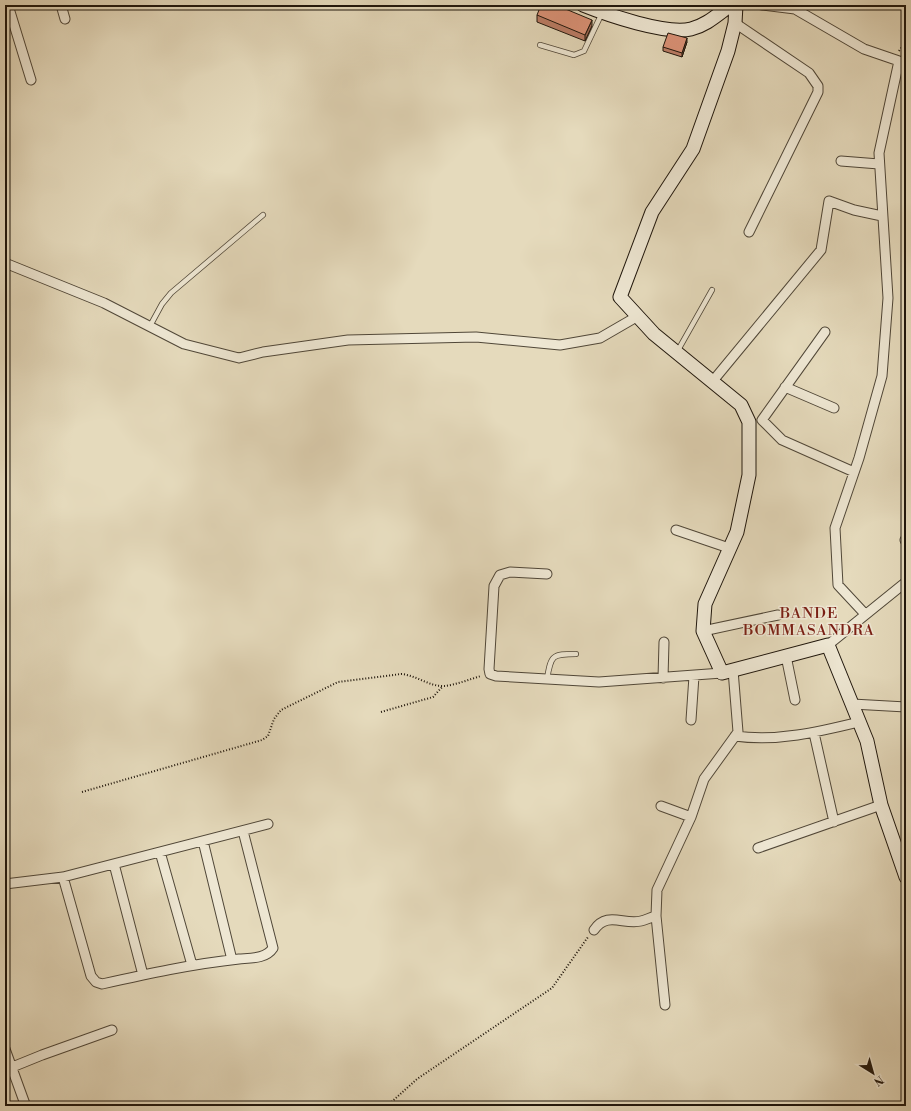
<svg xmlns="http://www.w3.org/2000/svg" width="911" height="1111" font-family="'Libre Bodoni',serif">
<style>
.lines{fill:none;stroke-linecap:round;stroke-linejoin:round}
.lane-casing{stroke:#504738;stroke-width:6}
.street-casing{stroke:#504738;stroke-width:11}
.secondary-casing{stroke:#1f160c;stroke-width:15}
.path{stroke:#1f160c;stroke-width:2;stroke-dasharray:1 2;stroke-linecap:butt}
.lane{stroke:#eee7d3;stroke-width:4.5}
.street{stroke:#eee7d3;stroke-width:9}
.secondary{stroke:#eee7d3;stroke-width:13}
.wall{fill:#bd7e67;stroke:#1f160c}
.shaded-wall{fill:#9a6754;stroke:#1f160c}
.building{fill:#dc9378;stroke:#1f160c}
.labels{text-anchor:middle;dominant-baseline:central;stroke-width:3;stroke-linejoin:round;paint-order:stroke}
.quarter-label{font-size:15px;letter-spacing:1px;fill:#7a1f14;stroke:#eee7d3}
</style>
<rect width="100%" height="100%" fill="#e5dabc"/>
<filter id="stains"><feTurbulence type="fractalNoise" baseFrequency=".005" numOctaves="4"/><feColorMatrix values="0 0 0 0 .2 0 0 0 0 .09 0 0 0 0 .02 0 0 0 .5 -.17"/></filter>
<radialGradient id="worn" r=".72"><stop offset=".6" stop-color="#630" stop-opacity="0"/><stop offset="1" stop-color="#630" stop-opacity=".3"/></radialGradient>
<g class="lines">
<g class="lane-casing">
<path id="lane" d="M540,45L574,55L584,51L602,13
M150,326L162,304L171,293L263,215
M677,352L712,290
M547,679C551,655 552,654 576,654"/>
</g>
<g class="street-casing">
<path id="street" d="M8,5L31,80
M61,5L65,19
M762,5L795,9L864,49L899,61L879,153L888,298L882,376L859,458L835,528L838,585L865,614
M735,23L809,73L818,86V92L749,232
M841,161L879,164
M5,263L104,303L184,344L239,358L263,352L348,340L476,337L560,345L600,338L638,316
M825,332L762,420L782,440L854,472
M712,382L821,250L829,201L854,210L882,216
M785,387L834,408
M676,530L729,548
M905,540L906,542
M547,574L510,572L500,575L494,586L489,669L490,674L496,676L599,682L722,673
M703,631L778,615
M828,645L906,582
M786,656L795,700
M663,678L664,642
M852,704L906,707
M691,720L694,676
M814,733L834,822
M735,736C777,742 818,732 859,722
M661,806L691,817
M203,841L232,960
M758,848L881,805
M160,852L192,965
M114,864L143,975
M63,877L91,976L96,982L102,984C147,974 192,964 239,959C250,958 266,959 273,948L243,831
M5,884L63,877L268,824
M594,930C607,911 623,925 641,921C646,920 651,917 656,916
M665,1005L656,916L657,890L691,817L704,779L738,732L733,670
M5,1049L25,1104
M5,1070L42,1055L112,1030"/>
</g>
<g class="secondary-casing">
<path id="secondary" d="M583,5C608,15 666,35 691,29C707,25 718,14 731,5
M736,5L735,23L728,51L693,149L652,212L620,297L654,334L741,405L749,422V475L737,532L705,604L703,631L722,673L828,645L867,741L881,805L906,877"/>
</g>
<path class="path" d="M899,51L906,41
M381,712L433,697L443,686
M82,792L262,740L268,736L274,719L281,710L338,682L401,674C416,675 430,687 444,686C456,685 470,679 481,676
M387,1106L417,1079L552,988L588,937"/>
<use href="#lane" class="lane"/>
<use href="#street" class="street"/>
<use href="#secondary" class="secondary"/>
</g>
<path class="wall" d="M537,15L592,26L585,41L537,22Z
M687,42L682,57L663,51V47Z"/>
<path class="shaded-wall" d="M592,20V26L585,41V35Z
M687,38V42L682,57V53Z"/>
<path class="building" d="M541,5H556L592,20L585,35L537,15Z
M668,33L687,38L682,53L663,47Z"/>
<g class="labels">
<g class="quarter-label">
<text x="809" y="613">BANDE<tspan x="809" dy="17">BOMMASANDRA</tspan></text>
</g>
</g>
<rect width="911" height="1111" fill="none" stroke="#e5dabc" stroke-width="20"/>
<rect x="6" y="6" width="899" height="1099" fill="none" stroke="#1f160c" stroke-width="2"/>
<rect x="10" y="10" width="891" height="1091" fill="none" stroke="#1f160c"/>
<g transform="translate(873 1073) rotate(143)" stroke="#eee7d3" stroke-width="3" paint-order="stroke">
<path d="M0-3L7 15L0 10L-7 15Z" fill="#1f160c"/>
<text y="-6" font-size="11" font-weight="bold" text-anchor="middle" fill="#1f160c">N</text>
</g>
<rect width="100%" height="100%" filter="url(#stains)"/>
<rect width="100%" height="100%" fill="url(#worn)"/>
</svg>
